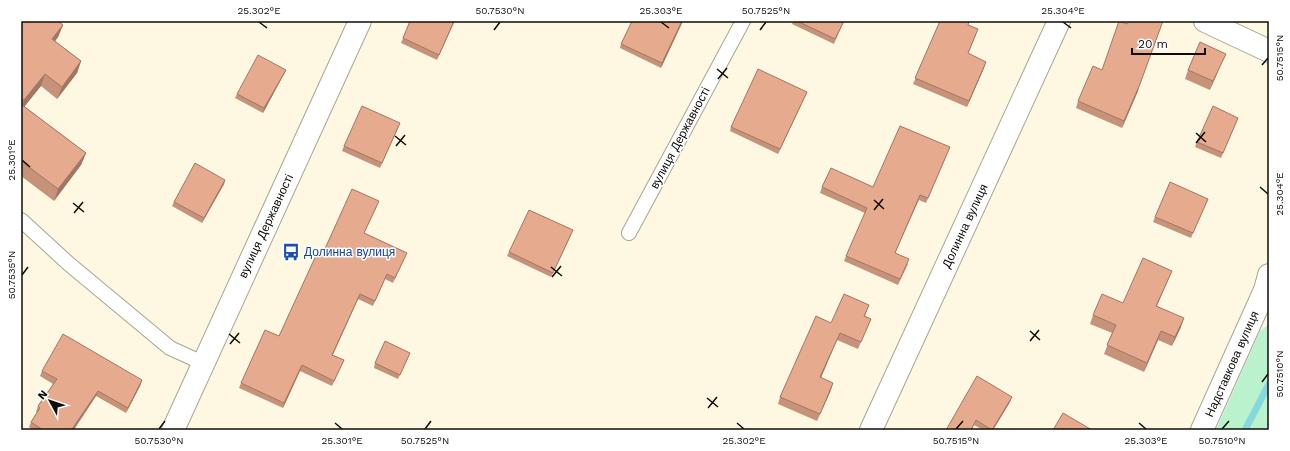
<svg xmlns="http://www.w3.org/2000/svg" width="1290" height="451" font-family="'Work Sans',sans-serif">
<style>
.green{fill:#baf2ce}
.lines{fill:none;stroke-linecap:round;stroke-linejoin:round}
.stream{stroke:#85d8dc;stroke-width:7}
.lane-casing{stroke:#a9a490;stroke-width:16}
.street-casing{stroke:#a9a490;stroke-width:24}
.secondary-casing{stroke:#a9a490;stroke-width:24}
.lane{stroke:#fff;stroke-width:14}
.street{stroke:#fff;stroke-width:22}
.secondary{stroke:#fff;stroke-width:22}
.wall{fill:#c6927a}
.shaded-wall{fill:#a17763}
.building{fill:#e6aa8e;stroke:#a17763}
.ticks{fill:none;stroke:#0e0c06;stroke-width:1.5}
.labels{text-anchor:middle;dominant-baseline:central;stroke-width:3;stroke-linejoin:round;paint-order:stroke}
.street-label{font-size:12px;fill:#0e0c06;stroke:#fff}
.transit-label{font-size:12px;fill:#164399;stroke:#fff;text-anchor:start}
.neatline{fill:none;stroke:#0e0c06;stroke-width:1.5}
.ticks-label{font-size:10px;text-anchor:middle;fill:#0e0c06}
</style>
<rect width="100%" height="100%" fill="#fef8e3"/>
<path class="green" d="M1269,324V430H1216L1260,331Z"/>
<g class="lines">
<path class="stream" d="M1245,430L1269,384"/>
<g class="lane-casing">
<path id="lane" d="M21,220L69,264L170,348L203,363
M629,233L743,21"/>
</g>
<g class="street-casing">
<path id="street" d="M1205,21L1269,51
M871,430L1059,21
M1202,430L1265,290L1269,275"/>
</g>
<g class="secondary-casing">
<path id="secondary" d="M173,430L360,21"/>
</g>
<use href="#lane" class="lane"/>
<use href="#street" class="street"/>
<use href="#secondary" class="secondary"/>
</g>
<path class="wall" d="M21,21L63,25L58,37L55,41L81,61L77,73L57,99L41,86L24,106L86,153L81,165L54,201L21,176Z
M410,21H455L437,60L401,43Z
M683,21L661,68L620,48L621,44Z
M793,21H844L834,44L792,24Z
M940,21H970L968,25L976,35L968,54L984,68L967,107L913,84Z
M1226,54L1222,62L1210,90L1185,79L1188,70Z
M286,70L284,74L263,113L235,98L237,94Z
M1138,91L1122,128L1076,108L1078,101Z
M807,92L778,154L730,131L731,127Z
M1238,118L1221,158L1195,147L1197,142Z
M398,128L380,168L342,151L344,146Z
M948,152L926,203L919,200L895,253L908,264L898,285L844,261L865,213L820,193L822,187H873Z
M225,180L224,184L202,223L172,206L174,202Z
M1206,203L1191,238L1153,222L1155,217Z
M377,206L364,233L407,253L393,283L385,279L373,306L358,299L333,355L344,360L332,386L300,371L283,408L239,388L241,383L279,336L323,253Z
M571,235L551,277L507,256L509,252Z
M1168,280L1157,306L1181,327L1172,346L1158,340L1144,372L1104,354L1112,333L1090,324L1093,315L1123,303Z
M869,305L865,316L871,319L858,349L837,340L821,378L831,390L817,421L778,404L780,397L831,323Z
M408,358L398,379L374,368L375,363Z
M42,371L142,380L140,386L126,413L96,396L74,430H33L29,427L31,422L37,412H36L38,406L53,384L40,376Z
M1010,402L993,430H983L974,425L972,430H946Z"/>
<path class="shaded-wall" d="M682,21H683L661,68L662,63Z
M63,25L58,37L48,51L52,39Z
M1226,54L1222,62L1210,90L1213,81Z
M81,61L77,73L57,99L62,87Z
M986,62L984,68L967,107L969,101Z
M286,70L284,74L263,113L264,108Z
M45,74L41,86L21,111V109L24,100Z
M1140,84L1138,91L1122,128L1124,121Z
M807,92L805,97L778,154L780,149Z
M86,153L81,165L54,201L58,189Z
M225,180L224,184L202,223L204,218Z
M1172,271L1168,280L1153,314L1156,306Z
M360,294L358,299L330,360L332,355Z
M1184,318L1181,327L1172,346L1175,337Z
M1161,331L1158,340L1144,372L1147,363Z
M840,333L837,340L818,384L820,377Z
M302,365L300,371L283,408L284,403Z
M142,380L140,386L126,413L128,408Z
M833,383L831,390L817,421L820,414Z
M98,391L96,396L73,430H72Z
M1012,397L1010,402L993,430H992Z"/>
<path class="building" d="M21,21H58L63,25L52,39L81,61L62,87L45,74L24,100L21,98Z
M410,21H454L439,55L403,38Z
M632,21H682L662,63L621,44Z
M797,21H844L835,39Z
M940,21H969L968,25L978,29L968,53L986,62L969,101L915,78Z
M1119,21L1127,24L1129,21H1163L1140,84L1124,121L1078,101L1093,66L1102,70Z
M1200,42L1226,54L1213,81L1188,70Z
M258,55L286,70L264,108L237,94Z
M758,69L807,92L780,149L731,127Z
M22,105L86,153L58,189L21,161V106Z
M362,106L400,123L382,163L344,146Z
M1213,106L1238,118L1223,153L1197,142Z
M900,126L950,147L928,198L920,195L895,253L909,259L900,279L846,256L867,208L822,187L831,168L873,187Z
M195,163L225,180L204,218L174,202Z
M1170,182L1208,199L1193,233L1155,217Z
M352,189L379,201L364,233L407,253L395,278L387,274L375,301L360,294L332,355L344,360L334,381L302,365L284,403L241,383L265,330L279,336L318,251L323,253Z
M529,210L573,230L553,273L509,252Z
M1143,258L1172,271L1156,306L1184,318L1175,337L1161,331L1147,363L1107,345L1116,325L1093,315L1102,294L1123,303Z
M844,294L869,305L864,316L871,319L861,342L840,333L820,377L833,383L820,414L780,397L816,316L831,323Z
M63,334L142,380L128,408L98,391L72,429L74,430H43L31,422L40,408L38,406L57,379L42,371Z
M385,341L410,353L400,375L375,363Z
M977,376L1012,397L992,430L976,420L971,430H946Z
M1063,413L1092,430H1053Z"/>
<path class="ticks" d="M259,22L267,28M661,22L669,28M1063,22L1071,28M494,30L500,22M760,30L766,22M1262,65L1268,58M717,69L728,78M718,79L727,68M1196,133L1206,142M395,136L406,145M1196,143L1205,132M396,146L405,135M22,160L30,167M1260,187L1268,194M874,200L884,209M73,203L84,212M874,210L883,199M74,213L83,202M551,267L562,276M22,275L28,267M552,277L561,266M1030,331L1040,340M229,334L240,343M1030,341L1039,330M230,344L239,333M1262,382L1268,374M707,398L718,407M708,408L717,397M335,423L342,429M737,423L744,429M1139,423L1146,429M159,429L165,421M425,429L431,421M956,429L963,421M1222,429L1229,421"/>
<defs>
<g id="bus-bare" transform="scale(1.38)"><path d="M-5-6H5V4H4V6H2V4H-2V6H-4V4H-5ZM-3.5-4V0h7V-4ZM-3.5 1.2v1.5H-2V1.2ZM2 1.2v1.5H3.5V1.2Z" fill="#1a4fb4" stroke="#fff" stroke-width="2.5" paint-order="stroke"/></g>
</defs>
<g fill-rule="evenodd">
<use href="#bus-bare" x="291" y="252"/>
</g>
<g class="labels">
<g class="street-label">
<text transform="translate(680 138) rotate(-62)">вулиця Державності</text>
<text transform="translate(266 226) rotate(-65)">вулиця Державності</text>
<text transform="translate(965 226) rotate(-65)">Долинна вулиця</text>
<text transform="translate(1232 364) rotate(-66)">Надставкова вулиця</text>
</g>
<g class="transit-label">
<text x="304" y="252">Долинна вулиця</text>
</g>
</g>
<rect width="1290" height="451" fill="none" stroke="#ffffff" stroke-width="44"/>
<g transform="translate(50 401) rotate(310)" stroke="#ffffff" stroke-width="3" paint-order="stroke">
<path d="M0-3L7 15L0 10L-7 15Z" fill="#0e0c06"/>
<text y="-6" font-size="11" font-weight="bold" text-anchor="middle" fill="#0e0c06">N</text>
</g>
<path d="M1132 48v6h73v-6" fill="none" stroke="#0e0c06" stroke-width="2"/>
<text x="1138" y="48" font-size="12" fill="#0e0c06" stroke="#ffffff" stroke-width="3" paint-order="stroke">20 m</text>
<rect x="22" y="22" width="1246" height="407" class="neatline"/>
<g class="ticks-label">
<text x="259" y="14">25.302°E</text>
<text x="500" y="14">50.7530°N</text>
<text x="661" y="14">25.303°E</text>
<text x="766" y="14">50.7525°N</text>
<text x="1063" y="14">25.304°E</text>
<text transform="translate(1279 58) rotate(-90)" y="4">50.7515°N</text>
<text transform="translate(11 160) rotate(-90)" y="4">25.301°E</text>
<text transform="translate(1279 194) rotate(-90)" y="4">25.304°E</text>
<text transform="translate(11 275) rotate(-90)" y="4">50.7535°N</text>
<text transform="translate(1279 374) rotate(-90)" y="4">50.7510°N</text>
<text x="159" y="444">50.7530°N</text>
<text x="342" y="444">25.301°E</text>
<text x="425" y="444">50.7525°N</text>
<text x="744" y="444">25.302°E</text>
<text x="956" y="444">50.7515°N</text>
<text x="1146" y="444">25.303°E</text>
<text x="1222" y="444">50.7510°N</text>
</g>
</svg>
